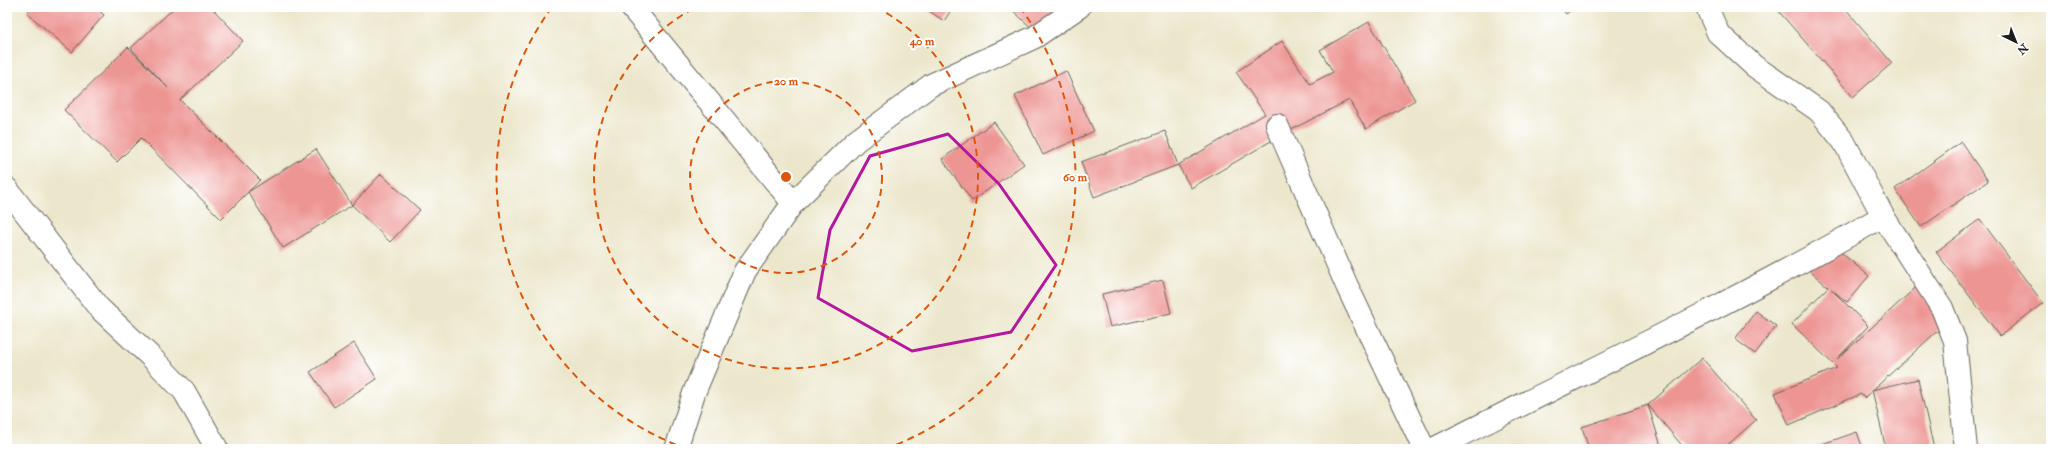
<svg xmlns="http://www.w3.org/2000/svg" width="2058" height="456" font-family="'IM FELL Double Pica',serif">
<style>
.building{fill:#ed9593}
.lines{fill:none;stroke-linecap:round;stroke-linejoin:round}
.minor-casing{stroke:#65635a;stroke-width:24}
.minor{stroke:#fff;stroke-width:22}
.marked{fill:none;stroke:#b5179e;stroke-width:3;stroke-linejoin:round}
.ring{fill:none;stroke:#de560d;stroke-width:2;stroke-dasharray:7 5}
.centre{fill:#de560d;stroke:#fff;stroke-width:2}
.ring-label{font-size:12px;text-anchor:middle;font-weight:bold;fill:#de560d;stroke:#fff;stroke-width:4;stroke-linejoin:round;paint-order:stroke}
</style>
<rect width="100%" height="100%" fill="#fff"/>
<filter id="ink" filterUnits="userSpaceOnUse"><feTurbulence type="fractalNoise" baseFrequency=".025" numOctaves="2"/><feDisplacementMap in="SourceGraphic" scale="8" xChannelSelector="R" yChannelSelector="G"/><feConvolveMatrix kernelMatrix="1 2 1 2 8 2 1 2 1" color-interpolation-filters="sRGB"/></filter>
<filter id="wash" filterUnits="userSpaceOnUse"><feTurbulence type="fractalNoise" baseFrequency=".012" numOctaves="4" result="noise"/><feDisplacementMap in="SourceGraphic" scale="16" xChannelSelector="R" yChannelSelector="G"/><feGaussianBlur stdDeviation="0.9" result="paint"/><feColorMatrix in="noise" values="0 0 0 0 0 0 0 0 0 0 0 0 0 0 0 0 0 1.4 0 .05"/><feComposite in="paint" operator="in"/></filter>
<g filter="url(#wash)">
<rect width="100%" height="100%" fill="#ece7cc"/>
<g id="blocks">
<path class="building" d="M32,7H95L104,15L72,52L27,13Z
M175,7H211L243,41L180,100L260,180L248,192L316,149L352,205L283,248L248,192L221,219L141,138L117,162L64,110L128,47L168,88L131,48Z
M923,7H953L944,21Z
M1009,7H1063L1038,34Z
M1560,7H1575L1566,14Z
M1775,7H1844L1892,63L1853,97Z
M1369,22L1415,100L1366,129L1349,100L1283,134L1191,188L1178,165L1094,197L1081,162L1165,131L1178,165L1265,114L1236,72L1282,41L1310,84L1333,72L1320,50Z
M1066,71L1094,131L1043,155L1015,96Z
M994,122L1024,164L972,201L942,159Z
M1961,142L1988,181L1921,227L1895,189Z
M381,174L420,210L390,242L352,205Z
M1980,219L2043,303L2000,336L1936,252Z
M1832,245L1869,276L1847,302L1831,289L1868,326L1836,360L1924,280L1956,314L1864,398L1861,394L1789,425L1775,393L1837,368L1792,324L1828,287L1810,271Z
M1163,280L1171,313L1110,327L1102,294Z
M1756,311L1776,326L1755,354L1735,339Z
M354,343L377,379L334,407L310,372Z
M1702,358L1756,420L1723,449H1685L1648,405Z
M1918,379L1934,449H1886L1872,390Z
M1648,405L1662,449H1589L1582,427Z
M1857,432L1863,449H1808Z"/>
</g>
</g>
<g filter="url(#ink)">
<use href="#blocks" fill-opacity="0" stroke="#65635a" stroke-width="1"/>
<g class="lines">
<g class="minor-casing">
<path id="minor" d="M631,7L793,203
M1708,7V10L1718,33L1754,66L1819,111L1844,142L1883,216L1942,308L1955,341L1966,449
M1277,125L1347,286L1424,449
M7,189L99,308L150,356L184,391L217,449
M676,449L694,393L745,271L793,203L856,141L931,85L1035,37L1079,7
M1433,449C1584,373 1737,301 1883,216"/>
</g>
<use href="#minor" class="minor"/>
</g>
</g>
<path class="marked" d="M948,134L999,184L1056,265L1011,332L912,351L818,298L830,230L870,156Z"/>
<g class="ring">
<circle cx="786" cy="177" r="96"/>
<path d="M876 7A192 192 0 1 1 696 7"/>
<path d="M687 449A289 289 0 0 1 552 7M1020 7A289 289 0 0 1 885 449"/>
</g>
<circle cx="786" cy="177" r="6" class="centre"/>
<g class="ring-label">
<text x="922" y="45">40 m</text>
<text x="786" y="85">20 m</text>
<text x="1075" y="181">60 m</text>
</g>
<rect width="2058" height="456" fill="none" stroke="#fff" stroke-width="24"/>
<g transform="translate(2016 42) rotate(137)" stroke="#ffffff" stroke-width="3" paint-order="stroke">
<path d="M0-3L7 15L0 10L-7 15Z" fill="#1c1c1c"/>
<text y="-6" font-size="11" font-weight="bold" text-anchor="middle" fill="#1c1c1c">N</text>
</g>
</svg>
